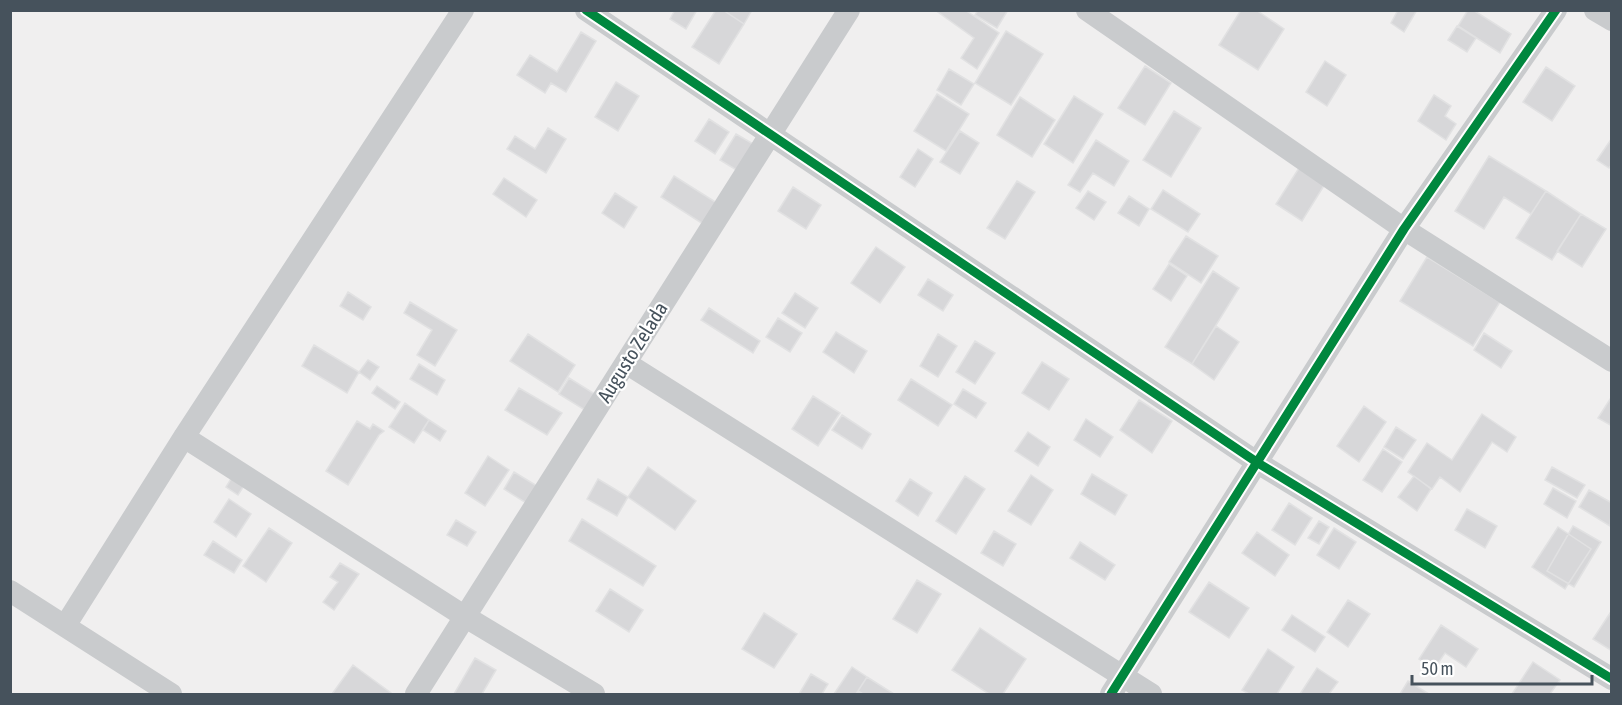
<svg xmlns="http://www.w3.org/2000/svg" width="1622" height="705" font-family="'Asap Condensed',sans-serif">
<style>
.building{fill:#d7d7d9;stroke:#e1e1e2;stroke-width:1.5}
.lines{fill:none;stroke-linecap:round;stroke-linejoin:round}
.street{stroke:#c9cbcd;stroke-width:22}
.cycleway-casing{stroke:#fff;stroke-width:13}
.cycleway{stroke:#00873e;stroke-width:9}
.labels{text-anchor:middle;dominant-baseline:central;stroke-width:4.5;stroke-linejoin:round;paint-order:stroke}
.street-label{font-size:20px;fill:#46525c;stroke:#fff}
</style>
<rect width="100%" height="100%" fill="#f0efef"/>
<path class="building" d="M675,10H697L686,29L670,19Z
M716,10H723L744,24L719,64L692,47Z
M723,10H752L744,24Z
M935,10H965L999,33L977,69L961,58L974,38Z
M978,10H1008L997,28L975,15Z
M1241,10H1256L1284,29L1258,70L1219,45Z
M1398,10H1417L1404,32L1391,23Z
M1468,10H1473L1511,34L1500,53L1458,26Z
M1457,26L1476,38L1467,52L1448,40Z
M1006,31L1043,54L1011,105L975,83Z
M581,32L596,41L566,92L551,83L545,93L517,75L530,55L557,72Z
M1325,61L1346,75L1327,106L1306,92Z
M1145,66L1171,83L1145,125L1118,108Z
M1546,67L1575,86L1552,121L1523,102Z
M949,69L974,84L961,105L937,90Z
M616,82L639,96L618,131L595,117Z
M937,94L969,114L946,151L914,131Z
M1434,95L1451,106L1445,116L1456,124L1446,140L1418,121Z
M1074,96L1103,114L1073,163L1044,144Z
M1020,97L1055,120L1032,157L997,135Z
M1174,111L1201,128L1171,177L1143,160Z
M709,119L729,132L715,154L695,141Z
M548,128L566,139L546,173L507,149L515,136L535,149Z
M960,131L979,143L960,174L940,162Z
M736,134L755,145L738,171L720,160Z
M1612,138V164L1609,168L1597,160Z
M1096,140L1129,161L1114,186L1093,173L1080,192L1068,185Z
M918,149L933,159L915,187L900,177Z
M1489,156L1546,191L1531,214L1504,197L1484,229L1455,211Z
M1299,168L1325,184L1302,221L1276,204Z
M674,176L717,203L703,224L661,197Z
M504,178L537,200L526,217L493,194Z
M1017,181L1035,192L1005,239L987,228Z
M793,187L821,205L806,229L778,211Z
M1163,190L1200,214L1188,232L1151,209Z
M1088,191L1106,202L1094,220L1076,208Z
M1546,191L1581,214L1552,260L1516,238Z
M615,193L637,207L624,228L602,213Z
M1129,196L1149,209L1139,226L1118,213Z
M1581,214L1606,229L1582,267L1557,251Z
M1186,236L1218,256L1201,283L1169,262Z
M876,247L905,267L880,303L851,283Z
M1427,257L1500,302L1473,346L1400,301Z
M1169,264L1187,276L1171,301L1153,289Z
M1213,271L1239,288L1192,364L1165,347Z
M928,279L953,295L943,311L918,295Z
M348,292L371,307L363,320L340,306Z
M795,293L818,308L805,328L782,313Z
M410,302L457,330L435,366L417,355L432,330L404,313Z
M709,308L760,341L753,353L701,320Z
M778,318L802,333L790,352L766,337Z
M1216,326L1239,342L1214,380L1192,364Z
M836,332L867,351L854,373L823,352Z
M1484,333L1512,351L1501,368L1474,350Z
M528,334L575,365L558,392L510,361Z
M938,334L957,346L938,377L920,366Z
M975,341L995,353L975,384L956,372Z
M314,345L359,372L347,393L302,366Z
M368,360L379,367L370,380L359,372Z
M1042,362L1069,379L1049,410L1022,393Z
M419,364L445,380L437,395L410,379Z
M569,378L598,396L588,412L559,394Z
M911,379L952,405L938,426L898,400Z
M377,386L400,402L395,409L372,393Z
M519,388L562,413L547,435L505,410Z
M963,389L986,403L976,418L954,404Z
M813,396L840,413L818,446L792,429Z
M1612,396V426L1598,418Z
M1139,400L1172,421L1152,453L1120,430Z
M405,403L429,420L414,443L389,427Z
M1364,406L1386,422L1359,462L1337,446Z
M1482,414L1516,437L1507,452L1492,442L1460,492L1440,477L1432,489L1408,472L1427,443L1452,460Z
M842,415L871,434L862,449L832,430Z
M1086,419L1113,437L1100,457L1074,440Z
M429,420L446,431L440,441L423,430Z
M357,421L370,429L373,424L384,431L379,435L348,485L326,471Z
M1396,427L1416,440L1403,459L1384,447Z
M1028,432L1050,447L1038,466L1015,451Z
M1383,449L1402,462L1382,492L1363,480Z
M488,456L509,470L485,506L465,493Z
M238,467L251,475L238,495L226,487Z
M648,467L696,501L675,530L628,497Z
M1552,467L1585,485L1577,498L1545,480Z
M514,472L542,489L531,506L504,489Z
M1092,474L1127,495L1115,515L1081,494Z
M1031,475L1053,490L1031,525L1008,511Z
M965,476L985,489L956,534L936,521Z
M1414,476L1431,489L1417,511L1398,497Z
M598,479L628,497L617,516L587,499Z
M910,479L932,493L918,516L896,501Z
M1553,488L1576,501L1567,518L1544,504Z
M1589,490L1612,503L1610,526L1579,507Z
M229,499L251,514L236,537L214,522Z
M1289,503L1312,518L1295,545L1272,530Z
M1467,509L1497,526L1485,548L1455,530Z
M582,519L656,566L643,586L569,541Z
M456,520L476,532L467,546L447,535Z
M1319,521L1329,527L1319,544L1308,538Z
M1573,526L1601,542L1574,587L1547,571Z
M1558,527L1591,549L1565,589L1532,567Z
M269,528L292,543L266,582L243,566Z
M1334,528L1356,542L1339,569L1317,555Z
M994,531L1016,544L1003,566L981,553Z
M1257,532L1289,555L1275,576L1242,553Z
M213,541L242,560L234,573L204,555Z
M1080,542L1115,565L1105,580L1070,558Z
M340,563L359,574L334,610L323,602L338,582L330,577Z
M917,580L941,594L917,633L893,619Z
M1209,582L1249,608L1229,638L1189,612Z
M610,589L643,610L629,632L596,611Z
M1348,600L1370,614L1348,647L1327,632Z
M1612,610V651L1593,639Z
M764,613L797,634L774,668L742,649Z
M1292,615L1325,637L1315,652L1282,630Z
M1441,625L1478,649L1466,667L1445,653L1434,669L1419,659Z
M980,628L1026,659L1003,694H989L952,670Z
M1268,649L1294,667L1277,694H1249L1242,690Z
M475,658L496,670L482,694H454Z
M1533,662L1560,680L1550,694H1512Z
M353,665L391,693V694H332Z
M852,667L867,677L858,691L856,694H834Z
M1317,668L1338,682L1329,694H1300Z
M811,674L828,684L822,694H799Z
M867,677L894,694H863L858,691Z
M1408,681L1429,694H1400Z"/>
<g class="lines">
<path class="street" d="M586,10L1258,463L1612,679
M1087,10L1404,229L1612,361
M1595,10L1612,20
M626,363L1151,694
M184,437L464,616L594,694
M10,591L171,694
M65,626L184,437L463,10
M416,694L849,10
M1111,694L1404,229L1556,10"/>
<g class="cycleway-casing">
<path id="cycleway" d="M586,10L1258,463L1612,679
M1111,694L1404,229L1556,10"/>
</g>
<use href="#cycleway" class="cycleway"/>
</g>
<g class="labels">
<g class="street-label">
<text transform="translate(632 352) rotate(-58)">Augusto Zelada</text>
</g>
</g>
<rect width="1622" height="705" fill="none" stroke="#46525c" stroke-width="24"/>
<path d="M1412 675v9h180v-9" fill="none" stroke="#46525c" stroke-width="3"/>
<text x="1421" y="675" font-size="18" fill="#46525c" stroke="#ffffff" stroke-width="4.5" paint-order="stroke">50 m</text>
</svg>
